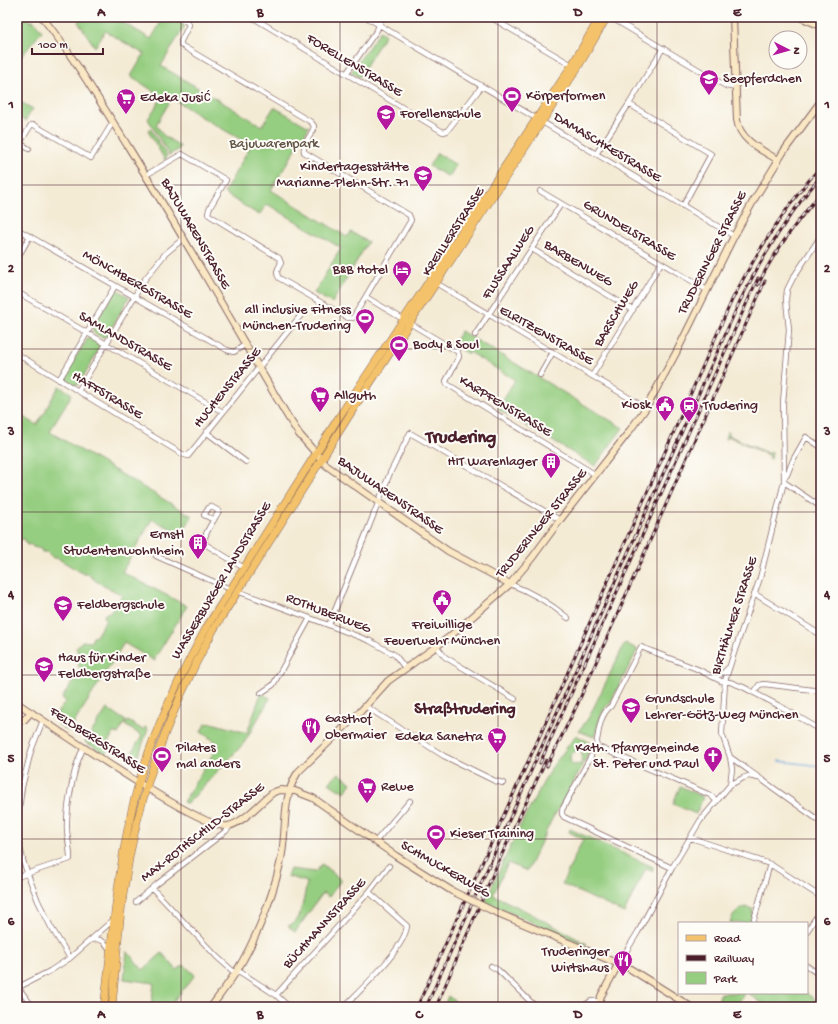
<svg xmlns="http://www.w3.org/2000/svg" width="838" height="1024" font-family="'Gochi Hand',sans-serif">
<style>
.green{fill:#96ce81;stroke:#707656}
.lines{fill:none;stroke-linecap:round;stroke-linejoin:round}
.stream{stroke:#6ba1d8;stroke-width:1.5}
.street-casing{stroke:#866666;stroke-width:6}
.secondary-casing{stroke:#866666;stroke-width:8}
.primary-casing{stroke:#866666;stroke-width:8}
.street{stroke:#fff;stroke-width:4.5}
.secondary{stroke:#fae7c3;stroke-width:6}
.primary{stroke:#f3c26a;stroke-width:7}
.rail-casing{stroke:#4a1f2b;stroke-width:3}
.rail{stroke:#fdfcf7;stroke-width:1.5;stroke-dasharray:4.5;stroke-linecap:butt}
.secondary-bridge-casing{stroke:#866666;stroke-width:8;stroke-linecap:butt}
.secondary-bridge{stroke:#fae7c3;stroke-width:6}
.grid{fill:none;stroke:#4a1f2b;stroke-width:1;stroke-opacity:0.55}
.labels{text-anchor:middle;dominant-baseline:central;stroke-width:4;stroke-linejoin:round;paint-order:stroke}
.street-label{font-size:14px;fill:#4a1f2b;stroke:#fdfcf7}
.poi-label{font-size:14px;fill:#4a1f2b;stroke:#fdfcf7;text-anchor:start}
.park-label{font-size:14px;fill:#615445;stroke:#fdfcf7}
.quarter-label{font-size:16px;font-weight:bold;fill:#4a1f2b;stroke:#fdfcf7}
.district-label{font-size:18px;font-weight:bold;fill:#4a1f2b;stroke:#fdfcf7}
.neatline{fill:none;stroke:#4a1f2b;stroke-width:1.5}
.grid-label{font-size:13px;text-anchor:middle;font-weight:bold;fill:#4a1f2b}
</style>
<rect width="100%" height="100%" fill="#fdfcf7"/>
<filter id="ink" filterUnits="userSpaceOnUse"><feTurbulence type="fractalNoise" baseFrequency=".025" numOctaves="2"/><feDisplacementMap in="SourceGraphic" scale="8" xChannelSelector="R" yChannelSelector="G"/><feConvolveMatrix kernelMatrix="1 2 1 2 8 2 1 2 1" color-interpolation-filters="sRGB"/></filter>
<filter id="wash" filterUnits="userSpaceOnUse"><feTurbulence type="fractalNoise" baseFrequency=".012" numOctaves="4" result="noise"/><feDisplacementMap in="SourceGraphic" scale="16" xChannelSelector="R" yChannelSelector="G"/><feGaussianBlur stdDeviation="0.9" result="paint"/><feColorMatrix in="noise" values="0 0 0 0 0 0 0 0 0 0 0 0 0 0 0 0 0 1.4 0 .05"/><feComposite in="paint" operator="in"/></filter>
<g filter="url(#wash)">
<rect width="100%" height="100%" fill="#f4ebd5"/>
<path class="green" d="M19,17H26L30,22L33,20L42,31L17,62V20Z
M81,17H114L151,39L164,17H170L184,25V27L161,66L262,126L274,107L309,127L271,190L347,237L351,232L368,242L332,303L314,293L341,248L267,204L259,215L224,193L251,145L201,117L172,98L156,125L164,136L180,146L178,150L169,155L148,119L162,97L131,76L144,54L105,31L95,47L78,22Z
M380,31L385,35L359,77L351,72Z
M17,100L33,109L25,121L17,116Z
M151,129L167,156L165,160L148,131Z
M437,153L456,165L449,177L429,166Z
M116,289L129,297L107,336L104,337H101L93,332V326Z
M461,331L623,428L595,466L498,409L515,380L469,352L468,354L452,345Z
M88,338H90L100,344V347L79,384L75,385L66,380L65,374Z
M59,386L72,394C65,407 56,418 50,432L192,516L182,534L152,519L122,572L187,606L155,658V661L124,643L69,731L59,725L57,713L66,701L62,698L81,669L78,665L79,663V660L81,657L78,653L76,648L82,641L91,642L93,637L96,636L106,620L104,615L107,613L111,612L122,595L96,581L88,574H84L57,558H53L47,552H42L41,549L33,547L30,544L29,545H27L24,538L22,540L19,538L20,536L17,534V413L37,425L43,414L46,412V409Z
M727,432H729L728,435L769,454L771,451L772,452L771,459H769L770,456L728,436L726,439H725Z
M625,643L637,649V651L609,705L608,704C604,709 602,713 600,719C597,725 597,731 594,737L579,731L589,717Z
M262,694L270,698L244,743L187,804L183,802L219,744L201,732L205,724L212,723L247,733L260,696Z
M107,709L126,721L118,734L114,732L106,746L109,747L105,754L85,742Z
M128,721L143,730L145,727L148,729L138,757L132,752L142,736L125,725Z
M576,735L591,743V745C588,751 587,757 584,763L581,762L582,752L581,749L572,753L570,757L571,763L573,765L581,764L583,765L555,815H554L527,871L508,863L493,895L524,910L587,944L586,945L485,902L518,830L550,770Z
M339,773L351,783L345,792L340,789L339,790L329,783Z
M680,786L703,797L696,814L673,804Z
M570,829L653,867L652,871L646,868L624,913L562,884L583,839L569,832Z
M322,864L341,880L329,897L323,893L295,932L288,926C302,922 304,895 307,882L287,876L290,869L316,872Z
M745,907L753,909L750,923H730C732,915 738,910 745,907Z
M127,951L143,970L162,953L177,970L184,965L195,975L169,1007H151L154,983L124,979Z
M721,993H745L735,1007H715Z
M748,993H806L821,1004L819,1007H767Z
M448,996L463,1007H444Z"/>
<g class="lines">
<path class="stream" d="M779,761L821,766"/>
</g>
</g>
<g filter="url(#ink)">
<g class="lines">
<g class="street-casing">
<path id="street" d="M252,17L443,132L447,131L482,86
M366,17L734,236
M490,17L572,65
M610,17L726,86L736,88
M346,74L377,30L382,17
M629,104L711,154L683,206
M17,141L29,149
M20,143L31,125H34L91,158L113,122
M596,154L629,104L663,48
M146,175L182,154L226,180L209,209L208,214L209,215L279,258L281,263C278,268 275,273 279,278L348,318H353L411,220L409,215L304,152C302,142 313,135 314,126L311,122L184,47L181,45V41L189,25L187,22L179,17
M540,191L707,290
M17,229L227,350L234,352L246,344
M532,249L633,310
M17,259L30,236
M436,283L646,408
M17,292L223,412
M366,297L458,352L459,357L446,381L447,384L596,475
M475,335L561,204
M17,354L182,454L188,456L301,315
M540,375L553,352
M592,376L661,263
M59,380L115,286
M78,391L145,279L165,254L184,238
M206,432L246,462
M784,478L787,475L793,460L806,437L821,447
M784,482L821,507
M214,520L204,515L210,506L219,511C215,519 201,537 205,544L244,568
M156,556L230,589
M510,584C531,592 551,604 568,618
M237,591L310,618L370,641L395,655L405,668
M755,594L821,635
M329,625L366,534L390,473L410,433L560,520
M437,647L445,657L515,699
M714,677L722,674L728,668
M261,693L273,685L310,618
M754,693L759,685L764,684L821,691
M365,706L444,756L495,781L503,783
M43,720L31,751L22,787L18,816L19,843L24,864L38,901L51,927L70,958
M591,756L562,810V814L564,817L672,868
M730,757L821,822
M730,785L732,769L730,757L722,734L725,681L735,650L760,578L784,482L783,403L789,330L786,299L787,290L793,278L821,236
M717,801L710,795L701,791L596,746C599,732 599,715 611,706L641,647L697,669L721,681L730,682L743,687L785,709L821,730
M691,838L770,864L821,897
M375,842L410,801
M17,877L70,859C70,850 68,840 67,831C66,809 73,767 84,747
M152,888L217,957L235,973
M136,902L157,884L226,831L230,826
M753,923L770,864
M807,931L821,910
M92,940C101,937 106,943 110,950
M619,963L638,932L672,868L700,821L730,785L743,778L749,776L758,778
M491,966L498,970L536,1007
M807,966L821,976
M237,970L276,995L289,1007
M17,986L33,1007
M17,988L50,971L70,958L113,920
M276,995L369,892L389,866
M344,1007C361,989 404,950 407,926L369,892
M582,1007L591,1001H599"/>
</g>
<g class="secondary-casing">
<path id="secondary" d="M42,17C75,58 101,104 129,148C184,237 235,328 288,417L299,434L327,466L448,551L510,584
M733,17L737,120C740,141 762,150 778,160
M800,17L821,26
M17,703C48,723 202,831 228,826C244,823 261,801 274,792L280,790L295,791L313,798L396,856L452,891
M17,722L24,720L31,712
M493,911L614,962L624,965L691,1007
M211,1007C220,995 228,984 236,972C255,942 272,899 280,864C288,833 280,800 298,772L360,712L388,681L448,638L510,584L532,558L560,520L628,433L646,408L676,353L734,236L755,198L784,151L821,101
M598,1007L601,996L619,963"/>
</g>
<g class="primary-casing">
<path id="primary" d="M104,1007C113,934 118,860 137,789C153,731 179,677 208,625L337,420L572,65L600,17
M112,1007C116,968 118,928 124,889C137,797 169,710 214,629L361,397L578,67L607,17"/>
</g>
<use href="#street" class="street"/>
<use href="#secondary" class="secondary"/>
<use href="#primary" class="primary"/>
<g class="rail-casing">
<path id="rail" d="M758,285C774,251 797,221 821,193
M540,763L758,278
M547,766L578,703L765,281
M417,1007L541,733L732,300C757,251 785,207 821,166
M426,1007L739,303C762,257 787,215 821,176
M436,1007L496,867L546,760"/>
</g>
<use href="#rail" class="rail"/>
<g class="secondary-bridge-casing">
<path id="secondary-bridge" d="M452,891L493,911"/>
</g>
<use href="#secondary-bridge" class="secondary-bridge"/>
</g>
</g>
<path class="grid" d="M181,17V1007M340,17V1007M498,17V1007M657,17V1007M17,185H821M17,349H821M17,512H821M17,675H821M17,839H821"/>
<defs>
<g id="school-pin" transform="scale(1)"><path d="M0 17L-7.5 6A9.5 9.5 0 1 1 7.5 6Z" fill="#b5179e" stroke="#fdfcf7"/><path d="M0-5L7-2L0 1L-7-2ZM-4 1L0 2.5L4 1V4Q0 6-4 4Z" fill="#fff"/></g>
<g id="stadium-pin" transform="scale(1)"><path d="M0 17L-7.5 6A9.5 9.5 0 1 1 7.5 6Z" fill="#b5179e" stroke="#fdfcf7"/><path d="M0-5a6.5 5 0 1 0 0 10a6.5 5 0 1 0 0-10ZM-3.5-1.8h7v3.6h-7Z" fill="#fff"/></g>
<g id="supermarket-pin" transform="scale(1)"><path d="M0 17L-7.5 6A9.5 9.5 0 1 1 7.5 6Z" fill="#b5179e" stroke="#fdfcf7"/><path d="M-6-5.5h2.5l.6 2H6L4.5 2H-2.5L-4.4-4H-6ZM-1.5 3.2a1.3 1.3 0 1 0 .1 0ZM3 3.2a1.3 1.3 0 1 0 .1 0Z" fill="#fff"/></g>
<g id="hotel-pin" transform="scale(1)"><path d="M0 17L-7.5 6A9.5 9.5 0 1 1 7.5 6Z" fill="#b5179e" stroke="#fdfcf7"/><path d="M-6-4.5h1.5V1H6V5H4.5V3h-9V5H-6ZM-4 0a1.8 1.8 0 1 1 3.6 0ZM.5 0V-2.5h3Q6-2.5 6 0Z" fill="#fff"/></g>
<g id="civic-pin" transform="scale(1)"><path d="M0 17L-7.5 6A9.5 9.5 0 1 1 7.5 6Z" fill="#b5179e" stroke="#fdfcf7"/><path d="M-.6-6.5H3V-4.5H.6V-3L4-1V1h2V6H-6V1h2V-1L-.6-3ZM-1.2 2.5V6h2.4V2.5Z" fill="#fff"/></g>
<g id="station-pin" transform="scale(1)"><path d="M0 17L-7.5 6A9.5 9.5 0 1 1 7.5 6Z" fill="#b5179e" stroke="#fdfcf7"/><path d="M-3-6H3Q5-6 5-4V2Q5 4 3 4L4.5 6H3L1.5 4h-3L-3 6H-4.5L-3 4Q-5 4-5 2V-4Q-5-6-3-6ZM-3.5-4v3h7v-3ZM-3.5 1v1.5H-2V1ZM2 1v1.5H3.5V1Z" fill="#fff"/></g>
<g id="building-pin" transform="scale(1)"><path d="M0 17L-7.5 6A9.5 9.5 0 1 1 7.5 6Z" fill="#b5179e" stroke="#fdfcf7"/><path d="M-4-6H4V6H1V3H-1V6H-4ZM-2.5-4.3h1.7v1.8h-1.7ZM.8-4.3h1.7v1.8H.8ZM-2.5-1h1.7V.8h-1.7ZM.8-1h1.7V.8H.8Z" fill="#fff"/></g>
<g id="restaurant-pin" transform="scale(1)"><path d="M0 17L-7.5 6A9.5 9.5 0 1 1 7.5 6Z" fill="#b5179e" stroke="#fdfcf7"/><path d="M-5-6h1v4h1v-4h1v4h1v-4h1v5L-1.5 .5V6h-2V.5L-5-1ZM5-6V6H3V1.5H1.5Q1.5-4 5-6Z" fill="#fff"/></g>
<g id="church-pin" transform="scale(1)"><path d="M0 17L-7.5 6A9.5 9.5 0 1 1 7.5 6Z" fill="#b5179e" stroke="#fdfcf7"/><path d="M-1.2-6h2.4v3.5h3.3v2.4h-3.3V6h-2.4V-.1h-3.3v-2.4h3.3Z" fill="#fff"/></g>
</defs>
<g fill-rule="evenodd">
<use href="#school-pin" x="709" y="79"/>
<use href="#stadium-pin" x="512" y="96"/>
<use href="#supermarket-pin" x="126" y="98"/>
<use href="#school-pin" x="386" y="114"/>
<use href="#school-pin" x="423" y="175"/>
<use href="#hotel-pin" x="402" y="270"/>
<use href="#stadium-pin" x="365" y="318"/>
<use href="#stadium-pin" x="399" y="345"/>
<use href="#supermarket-pin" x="320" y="396"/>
<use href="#civic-pin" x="665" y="405"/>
<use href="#station-pin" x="689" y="406"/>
<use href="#building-pin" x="551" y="462"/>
<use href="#building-pin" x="198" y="543"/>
<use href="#civic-pin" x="442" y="599"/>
<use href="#school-pin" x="63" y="605"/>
<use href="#school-pin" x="44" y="666"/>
<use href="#school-pin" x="631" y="707"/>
<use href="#restaurant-pin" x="311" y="727"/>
<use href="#supermarket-pin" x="497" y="737"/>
<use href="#stadium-pin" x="162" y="756"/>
<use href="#church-pin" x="713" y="756"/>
<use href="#supermarket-pin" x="367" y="787"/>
<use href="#stadium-pin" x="436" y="834"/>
<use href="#restaurant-pin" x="623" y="960"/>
</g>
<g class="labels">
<g class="street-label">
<text transform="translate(354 66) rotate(31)">FORELLENSTRASSE</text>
<text transform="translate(607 148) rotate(31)">DAMASCHKESTRASSE</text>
<text transform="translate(629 231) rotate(31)">GRUNDELSTRASSE</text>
<text transform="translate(454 232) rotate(-57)">KREILLERSTRASSE</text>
<text transform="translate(195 234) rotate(60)">BAJUWARENSTRASSE</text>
<text transform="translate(713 253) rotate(-63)">TRUDERINGER STRASSE</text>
<text transform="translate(509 263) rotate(-57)">FLUSSAALWEG</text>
<text transform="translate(578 264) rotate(31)">BARBENWEG</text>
<text transform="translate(137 285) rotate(30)">MÖNCHBERGSTRASSE</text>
<text transform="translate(617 314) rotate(-59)">BARSCHWEG</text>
<text transform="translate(546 336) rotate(30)">ELRITZENSTRASSE</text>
<text transform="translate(125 342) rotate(30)">SAMLANDSTRASSE</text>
<text transform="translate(228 388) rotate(-51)">HUCHENSTRASSE</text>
<text transform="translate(107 396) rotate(31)">HAFFSTRASSE</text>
<text transform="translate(505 407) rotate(31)">KARPFENSTRASSE</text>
<text transform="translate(390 496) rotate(35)">BAJUWARENSTRASSE</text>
<text transform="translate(542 524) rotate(-51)">TRUDERINGER STRASSE</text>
<text transform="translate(222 581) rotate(-59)">WASSERBURGER LANDSTRASSE</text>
<text transform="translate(328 614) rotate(21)">ROTHUBERWEG</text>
<text transform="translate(735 616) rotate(-72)">BIRTHÄLMER STRASSE</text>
<text transform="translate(97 741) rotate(33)">FELDBERGSTRASSE</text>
<text transform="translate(203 833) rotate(-38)">MAX-ROTHSCHILD-STRASSE</text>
<text transform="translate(445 870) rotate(30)">SCHMUCKERWEG</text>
<text transform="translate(325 924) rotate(-48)">BÜCHMANNSTRASSE</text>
</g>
<g class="poi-label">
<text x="723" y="79">Seepferdchen</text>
<text x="526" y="96">Körperformen</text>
<text x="140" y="98">Edeka Jusić</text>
<text x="400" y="114">Forellenschule</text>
<text x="409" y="167" text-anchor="end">Kindertagesstätte<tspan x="409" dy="16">Marianne-Plehn-Str. 71</tspan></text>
<text x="388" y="270" text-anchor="end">B&amp;B Hotel</text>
<text x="351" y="310" text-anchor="end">all inclusive Fitness<tspan x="351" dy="16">München-Trudering</tspan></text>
<text x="413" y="345">Body &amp; Soul</text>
<text x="334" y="396">Allguth</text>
<text x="651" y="405" text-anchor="end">Kiosk</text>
<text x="703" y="406">Trudering</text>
<text x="537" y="462" text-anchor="end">HIT Warenlager</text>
<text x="184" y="535" text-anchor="end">Ernstl<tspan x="184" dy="16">Studentenwohnheim</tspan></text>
<text x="77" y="605">Feldbergschule</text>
<text x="442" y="625" text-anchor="middle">Freiwillige<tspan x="442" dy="16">Feuerwehr München</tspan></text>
<text x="58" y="658">Haus für Kinder<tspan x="58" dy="16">Feldbergstraße</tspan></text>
<text x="645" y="699">Grundschule<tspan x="645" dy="16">Lehrer-Götz-Weg München</tspan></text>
<text x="325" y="719">Gasthof<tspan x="325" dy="16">Obermaier</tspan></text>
<text x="483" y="737" text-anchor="end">Edeka Sanetra</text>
<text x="176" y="748">Pilates<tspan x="176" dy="16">mal anders</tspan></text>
<text x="699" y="748" text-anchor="end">Kath. Pfarrgemeinde<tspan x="699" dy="16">St. Peter und Paul</tspan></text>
<text x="381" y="787">Rewe</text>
<text x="450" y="834">Kieser Training</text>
<text x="609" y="952" text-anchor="end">Truderinger<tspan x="609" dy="16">Wirtshaus</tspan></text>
</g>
<g class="park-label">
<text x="274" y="144">Bajuwarenpark</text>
</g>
<g class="quarter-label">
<text x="465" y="710">Straßtrudering</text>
</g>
<g class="district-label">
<text x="461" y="438">Trudering</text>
</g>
</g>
<rect width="838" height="1024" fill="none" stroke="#fdfcf7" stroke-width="44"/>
<rect x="678" y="922" width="130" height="72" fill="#fdfcf7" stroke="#b5a4a5"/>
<rect x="686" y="935" width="20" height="6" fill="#f3c26a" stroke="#b5a4a5"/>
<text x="714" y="942" font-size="12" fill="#4a1f2b">Road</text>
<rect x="686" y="955" width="20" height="6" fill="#4a1f2b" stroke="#b5a4a5"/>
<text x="714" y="962" font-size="12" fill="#4a1f2b">Railway</text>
<rect x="686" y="972" width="20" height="12" fill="#96ce81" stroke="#b5a4a5"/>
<text x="714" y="982" font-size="12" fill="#4a1f2b">Park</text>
<g transform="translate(788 50) rotate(96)"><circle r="19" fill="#fdfcf7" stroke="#b5a4a5"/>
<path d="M0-3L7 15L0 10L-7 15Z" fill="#b5179e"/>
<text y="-6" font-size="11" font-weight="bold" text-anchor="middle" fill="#4a1f2b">N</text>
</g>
<path d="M32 48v6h71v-6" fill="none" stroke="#4a1f2b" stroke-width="2"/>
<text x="38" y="48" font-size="12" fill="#4a1f2b" stroke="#fdfcf7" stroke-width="3" paint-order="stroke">100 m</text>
<rect x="22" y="22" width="794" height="980" class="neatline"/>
<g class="grid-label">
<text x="101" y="16">A</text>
<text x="260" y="16">B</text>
<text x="419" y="16">C</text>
<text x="578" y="16">D</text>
<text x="737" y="16">E</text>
<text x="11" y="108">1</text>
<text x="827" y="108">1</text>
<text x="11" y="272">2</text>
<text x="827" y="272">2</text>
<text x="11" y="435">3</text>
<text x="827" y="435">3</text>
<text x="11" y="598">4</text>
<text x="827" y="598">4</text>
<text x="11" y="762">5</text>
<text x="827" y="762">5</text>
<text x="11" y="925">6</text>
<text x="827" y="925">6</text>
<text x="101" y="1018">A</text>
<text x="260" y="1018">B</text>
<text x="419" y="1018">C</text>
<text x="578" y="1018">D</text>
<text x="737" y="1018">E</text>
</g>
</svg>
